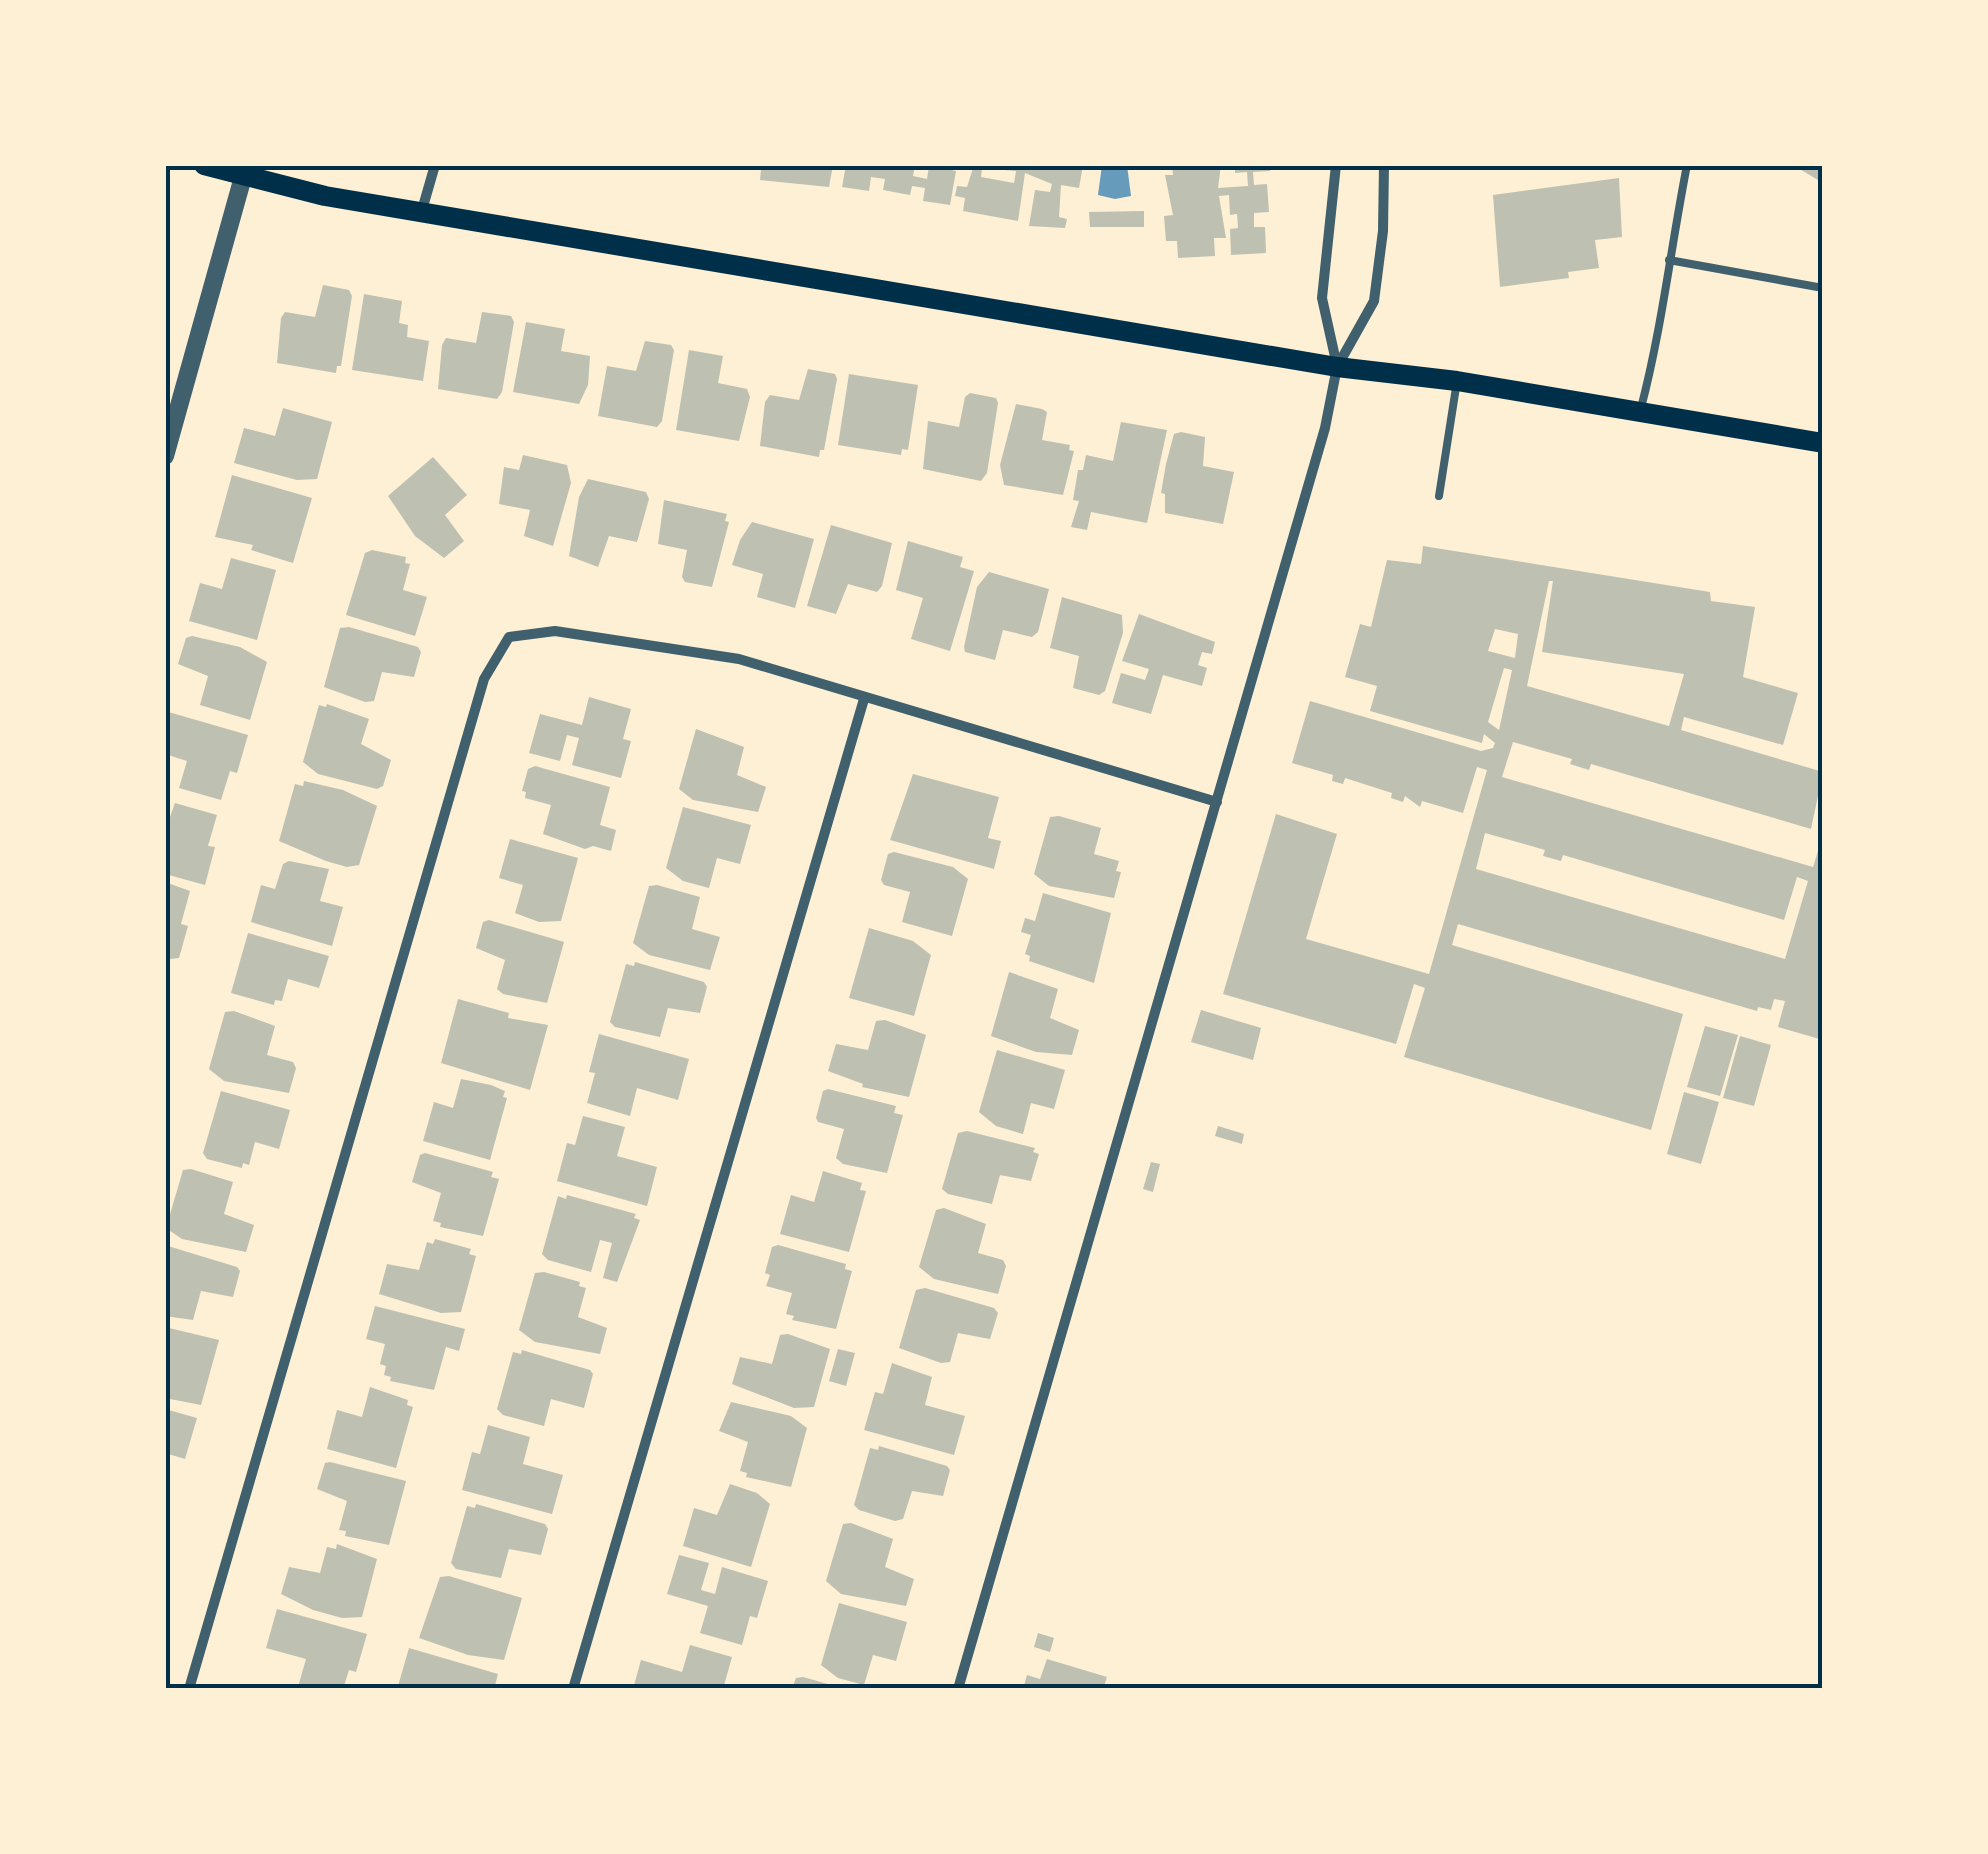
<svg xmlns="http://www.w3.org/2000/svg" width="1988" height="1854" font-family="'Varela Round',sans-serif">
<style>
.water{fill:#669bbc}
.building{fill:#bec0b2;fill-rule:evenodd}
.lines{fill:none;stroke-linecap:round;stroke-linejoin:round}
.service{stroke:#3f606c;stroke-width:8}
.minor{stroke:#3f606c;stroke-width:10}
.tertiary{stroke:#3f606c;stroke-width:18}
.secondary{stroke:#003049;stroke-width:20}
.neatline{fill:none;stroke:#003049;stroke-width:4}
</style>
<rect width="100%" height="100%" fill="#fdf0d5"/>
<path class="water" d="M1102,165H1127L1131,196L1115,199L1098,195Z"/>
<path class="building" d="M747,165H833L829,187L760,180L761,170Z
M846,165H873L886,170L887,165H915L913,176L927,179L929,166L956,171L950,205L923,201L925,188L912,186L910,195L883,190L885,179L871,177L869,191L842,187Z
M974,165H1083L1079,188L1061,185L1059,217L1067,219L1065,228L1029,226L1035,190L1050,192L1052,184L1025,173L1018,221L963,211L965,198L955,196L957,186L967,187ZM982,168L1016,171L1014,183L981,177Z
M1172,165H1221L1218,188L1248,186L1247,172L1235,173V165H1270V171L1253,172L1254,185L1267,184L1269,212L1254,213V227H1265L1266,253L1231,255L1230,229L1238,228L1237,214L1230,215L1229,195L1219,196L1226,238H1214L1215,256L1178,258L1177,241H1166L1164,216L1173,215L1165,175H1173Z
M1793,165H1823V183Z
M1619,178L1622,237L1595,240L1599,268L1568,272L1569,278L1500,287L1493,195Z
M1144,211V227H1090L1089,212Z
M323,285L349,290L352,296L341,366H337L336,373L277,363L281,318L285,312L315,317Z
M364,294L402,301L399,323L408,325L407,337L429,341L423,381L352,370Z
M482,312L511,316L514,322L502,392L497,399L438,389L442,345L446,338L476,343Z
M526,322L565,329L561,351L590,356L588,385L579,404L513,392Z
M645,341L671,345L674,350L662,421L657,427L598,416L607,366L636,371Z
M689,350L723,356L718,383L747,389L750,397L739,441L676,430Z
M808,369L835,374L837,379L824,450H820L819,457L760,446L765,402L770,395L799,400Z
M849,374L918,385L908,450L902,449L901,455L838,445Z
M970,393L996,398L998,403L987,473L981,481L923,469L928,421L959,427L965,397Z
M1016,404L1042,409L1047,412L1042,440L1070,445L1069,450L1074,451L1063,495L1004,485L1000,465Z
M283,408L332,422L317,479L297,480L234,463L244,428L275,436Z
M1121,422L1167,430L1147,523L1091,512L1087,530L1071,527L1079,501L1073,500L1078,470H1083L1086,455L1113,461Z
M1181,432L1205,437L1203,466L1234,472L1223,524L1165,513V494L1161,493L1166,464L1174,434Z
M523,455L567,465L571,483L553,546L524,536L530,510L499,504L504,467L519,470Z
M433,457L467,495L445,515L464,541L444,558L415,536L388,496Z
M232,475L312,498L293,563L251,550L253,545L215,537Z
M588,479L646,492L649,499L637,542L609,536L598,567L569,556L579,497Z
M664,500L727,514L725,521L729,522L712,587L685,582L682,577L687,550L658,544Z
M752,522L814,539L795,608L757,597L763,574L732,565L740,540Z
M831,525L892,543L882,586L877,592L848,584L836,614L807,606Z
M908,541L963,557L960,567L974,571L950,651L911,639L923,598L896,590Z
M1423,546L1710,592L1711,601L1755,607L1743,677L1798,693L1783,745L1684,717L1681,730L1823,772L1811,829L1591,764L1589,770L1570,764L1572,759L1513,742L1502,777L1813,867L1823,835V1040L1778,1027L1785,1001L1774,999L1771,1010L1758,1007L1757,1011L1458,924L1452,945L1683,1014L1651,1130L1404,1057L1425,988L1414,984L1396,1044L1223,994L1276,814L1337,834L1306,939L1429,974L1487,770L1477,767L1463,813L1422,801L1420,807L1405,796L1403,802L1391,798L1392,793L1345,778L1343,784L1332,781L1333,775L1292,763L1310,701L1481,751L1493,748L1495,743L1484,734L1482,743L1370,711L1377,686L1345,677L1360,624L1371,627L1387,560L1421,564ZM1549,581H1553L1542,652L1684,674L1669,726L1527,686ZM1495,629L1518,634L1515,658L1488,651ZM1504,668L1512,670L1499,730L1488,722ZM1485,833L1545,850L1543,856L1561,861L1563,855L1784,920L1797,877L1808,881L1785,959L1476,869Z
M372,550L406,557L405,563L410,564L403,590L427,597L415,636L346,615L365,553Z
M231,558L276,570L257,640L189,621L200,583L222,589Z
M989,572L1049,589L1038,632L1032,637L1003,630L995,660L965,652L964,647L977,587Z
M1062,597L1122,615L1123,633L1105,691L1099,695L1073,688L1079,656L1050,648Z
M1139,614L1215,642L1212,654L1202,652L1198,665L1207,668L1202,686L1163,675L1151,714L1112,703L1121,673L1145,680L1149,669L1122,661Z
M349,627L418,647L421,652L414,677L382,672L374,701L365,702L324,687L340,628Z
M192,636L240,647L267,662L250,720L200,705L208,676L178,664L186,638Z
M589,697L631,709L623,739L631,741L621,778L572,765L579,738L567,735L560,761L529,753L540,714L582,725Z
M327,704L369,719L361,744L391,760L383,786L377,789L318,774L303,762L319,705L326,707Z
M165,711L248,735L237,773L230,771L221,800L179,788L187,761L165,754Z
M696,729L744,747L737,775L766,787L758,812L693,800L679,789Z
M535,766L610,787L600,825L616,830L611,851L593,846L585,849L543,834L551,805L525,798L526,792L522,791L528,769Z
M913,774L999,797L988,838L1001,841L994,869L890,840Z
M304,781L343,790L377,806L359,865L347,867L326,861L279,841L295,784L303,786Z
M175,803L217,815L208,846L215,847L205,885L165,874V831Z
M683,807L751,825L740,864L717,858L709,888L683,881L666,868Z
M1059,816L1101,828L1094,854L1119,861L1116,871L1121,872L1114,898L1049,886L1034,874L1050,817Z
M510,839L578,858L561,921L539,922L515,913L523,885L499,878Z
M894,852L953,867L968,879L952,936L902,922L910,892L884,885L881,880L888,854Z
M289,861L329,869L320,901L343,907L332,946L251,922L261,885L275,889L283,864Z
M165,882L190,891L181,924L188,926L179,958L171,959L165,958Z
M657,885L700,897L692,929L720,937L710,970L649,955L633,943L649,886Z
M1043,893L1111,913L1094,983L1029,961L1030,956L1025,954L1031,935L1021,932L1025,918L1035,921Z
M489,920L564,942L547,1003L503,994L497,989L505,960L476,948L483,922Z
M869,928L913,941L931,955L914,1016L849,998Z
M248,933L329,956L319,988L288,979L282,1001L275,1000L274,1005L231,993Z
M635,962L704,982L707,987L700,1013L668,1008L660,1037L615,1027L610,1022L626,964L634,966Z
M1009,972L1058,989L1050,1018L1079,1030L1072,1055L1036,1052L991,1036Z
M458,999L509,1013L508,1018L548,1025L530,1090L441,1063Z
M1201,1010L1261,1028L1253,1060L1191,1042Z
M234,1011L275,1026L267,1055L293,1062L296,1068L289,1093L224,1081L209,1069L225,1012Z
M885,1020L926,1035L909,1097L862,1087L863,1084L828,1071L836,1044L868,1050L876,1021Z
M1705,1026L1738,1035L1720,1096L1687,1087Z
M599,1034L689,1059L678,1100L637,1088L630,1116L587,1103L595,1073L589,1072Z
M1740,1036L1771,1045L1754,1106L1723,1098Z
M997,1050L1065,1070L1054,1109L1031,1103L1023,1134L996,1126L979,1112Z
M461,1079L491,1085L505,1091L503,1097L507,1098L490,1160L423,1141L434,1102L453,1108Z
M828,1089L896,1106L894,1113L903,1115L887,1173L843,1164L836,1158L844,1129L818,1122L816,1118L823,1091Z
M221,1091L290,1110L279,1149L255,1142L249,1165L243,1163L242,1168L207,1159L203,1153Z
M1684,1092L1719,1102L1701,1164L1667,1154Z
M583,1116L625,1127L617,1156L657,1167L647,1206L557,1181L567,1143L575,1145Z
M1218,1126L1244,1134L1242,1144L1215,1136Z
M967,1131L1035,1148L1033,1152L1039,1154L1031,1181L1000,1175L992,1204L948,1194L942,1189L958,1133Z
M425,1153L493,1172L491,1177L499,1179L483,1236L440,1227L441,1223L433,1221L441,1193L412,1182L420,1155Z
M1151,1162L1160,1164L1153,1192L1143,1189Z
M191,1169L233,1182L224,1214L254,1225L246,1252L182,1239L166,1228L183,1170Z
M823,1171L862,1183L860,1190L866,1191L849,1252L780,1234L791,1195L814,1202Z
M567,1195L636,1214L634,1218L640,1220L617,1282L603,1278L612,1243L600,1240L591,1272L548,1260L542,1254L558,1196L566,1199Z
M944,1208L986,1224L978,1253L1003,1260L1006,1266L998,1294L934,1279L919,1267L936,1210Z
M435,1239L471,1249L469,1254L476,1256L461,1312L441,1313L379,1294L387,1264L419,1270L427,1242L433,1244Z
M778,1245L846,1264L845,1269L852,1271L836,1329L792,1320L794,1316L786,1314L792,1293L766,1286L770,1275L765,1273L772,1247Z
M168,1246L237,1267L240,1271L233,1297L201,1291L193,1320L165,1316Z
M544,1272L580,1282L579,1286L586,1288L578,1317L607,1328L600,1354L535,1342L519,1330L535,1273Z
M925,1288L994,1308L998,1313L990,1339L958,1333L950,1362L941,1363L899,1348L916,1290Z
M375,1306L465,1329L459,1351L446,1347L434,1390L390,1381L391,1377L384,1375L386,1366L380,1364L385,1344L366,1339Z
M165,1327L219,1340L201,1405L165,1398Z
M788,1334L830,1349L814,1407L794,1408L732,1384L740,1357L772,1364L780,1335Z
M838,1349L855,1353L846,1386L829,1381Z
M522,1350L590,1370L593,1374L584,1408L551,1399L544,1426L503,1415L497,1409L513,1352L521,1354Z
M892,1363L932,1377L925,1405L965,1416L954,1455L864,1430L875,1392L883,1394Z
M370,1387L408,1400L407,1405L413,1407L396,1468L327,1449L337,1410L362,1417Z
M731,1402L791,1416L807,1428L791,1487L746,1477L747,1473L740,1471L748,1442L719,1431Z
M165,1409L197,1418L185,1459L165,1453Z
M488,1425L530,1437L523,1464L563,1475L552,1514L462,1490L472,1452L480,1454Z
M879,1446L947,1466L950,1470L943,1496L912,1491L903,1519L895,1521L859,1510L854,1505L870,1448L878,1450Z
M330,1462L406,1481L389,1545L345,1536L346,1531L339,1530L347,1501L317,1489L325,1463Z
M730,1484L757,1493L770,1504L751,1567L683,1546L694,1508L717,1515Z
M476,1504L545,1524L548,1529L541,1555L509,1549L501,1578L456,1569L451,1563L467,1506L475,1508Z
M851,1523L893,1539L885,1567L914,1579L906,1606L841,1594L826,1581L843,1524Z
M337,1544L377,1559L362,1617L342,1618L313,1610L281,1594L289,1567L320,1573L327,1547L336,1549Z
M679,1555L709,1563L701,1590L715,1594L722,1567L768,1581L757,1618L750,1616L742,1645L700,1633L708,1606L667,1594Z
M449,1576L522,1598L504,1660L468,1655L419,1638L440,1577Z
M839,1603L907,1622L896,1661L873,1655L864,1685L838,1678L821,1665Z
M277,1609L367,1634L356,1672L349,1670L343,1689L298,1687L306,1659L266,1648Z
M1038,1633L1054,1638L1050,1652L1034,1647Z
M690,1645L732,1657L723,1689H633L641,1660L682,1672Z
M409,1648L498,1674L494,1689H404L398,1686Z
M1047,1659L1107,1677L1103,1689H1023L1027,1675L1040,1679Z
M803,1677L842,1688V1689H792L796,1678Z"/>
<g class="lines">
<path class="service" d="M1669,260L1823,288
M1641,408C1662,328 1671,246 1687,165
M1439,496L1457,381"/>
<path class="minor" d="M1336,165L1322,298L1337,366
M422,210L435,165
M189,1689L484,679L509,637L555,631L739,659L1217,802
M573,1689L864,699
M958,1689L1325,428L1337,367L1374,301L1383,231L1384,165"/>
<path class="tertiary" d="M165,456L243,177"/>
<path class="secondary" d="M204,165L325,196L1337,367L1457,381L1823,443"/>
</g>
<rect width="1988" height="1854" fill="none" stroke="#fdf0d5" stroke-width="335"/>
<rect x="168" y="168" width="1652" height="1518" class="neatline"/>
</svg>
